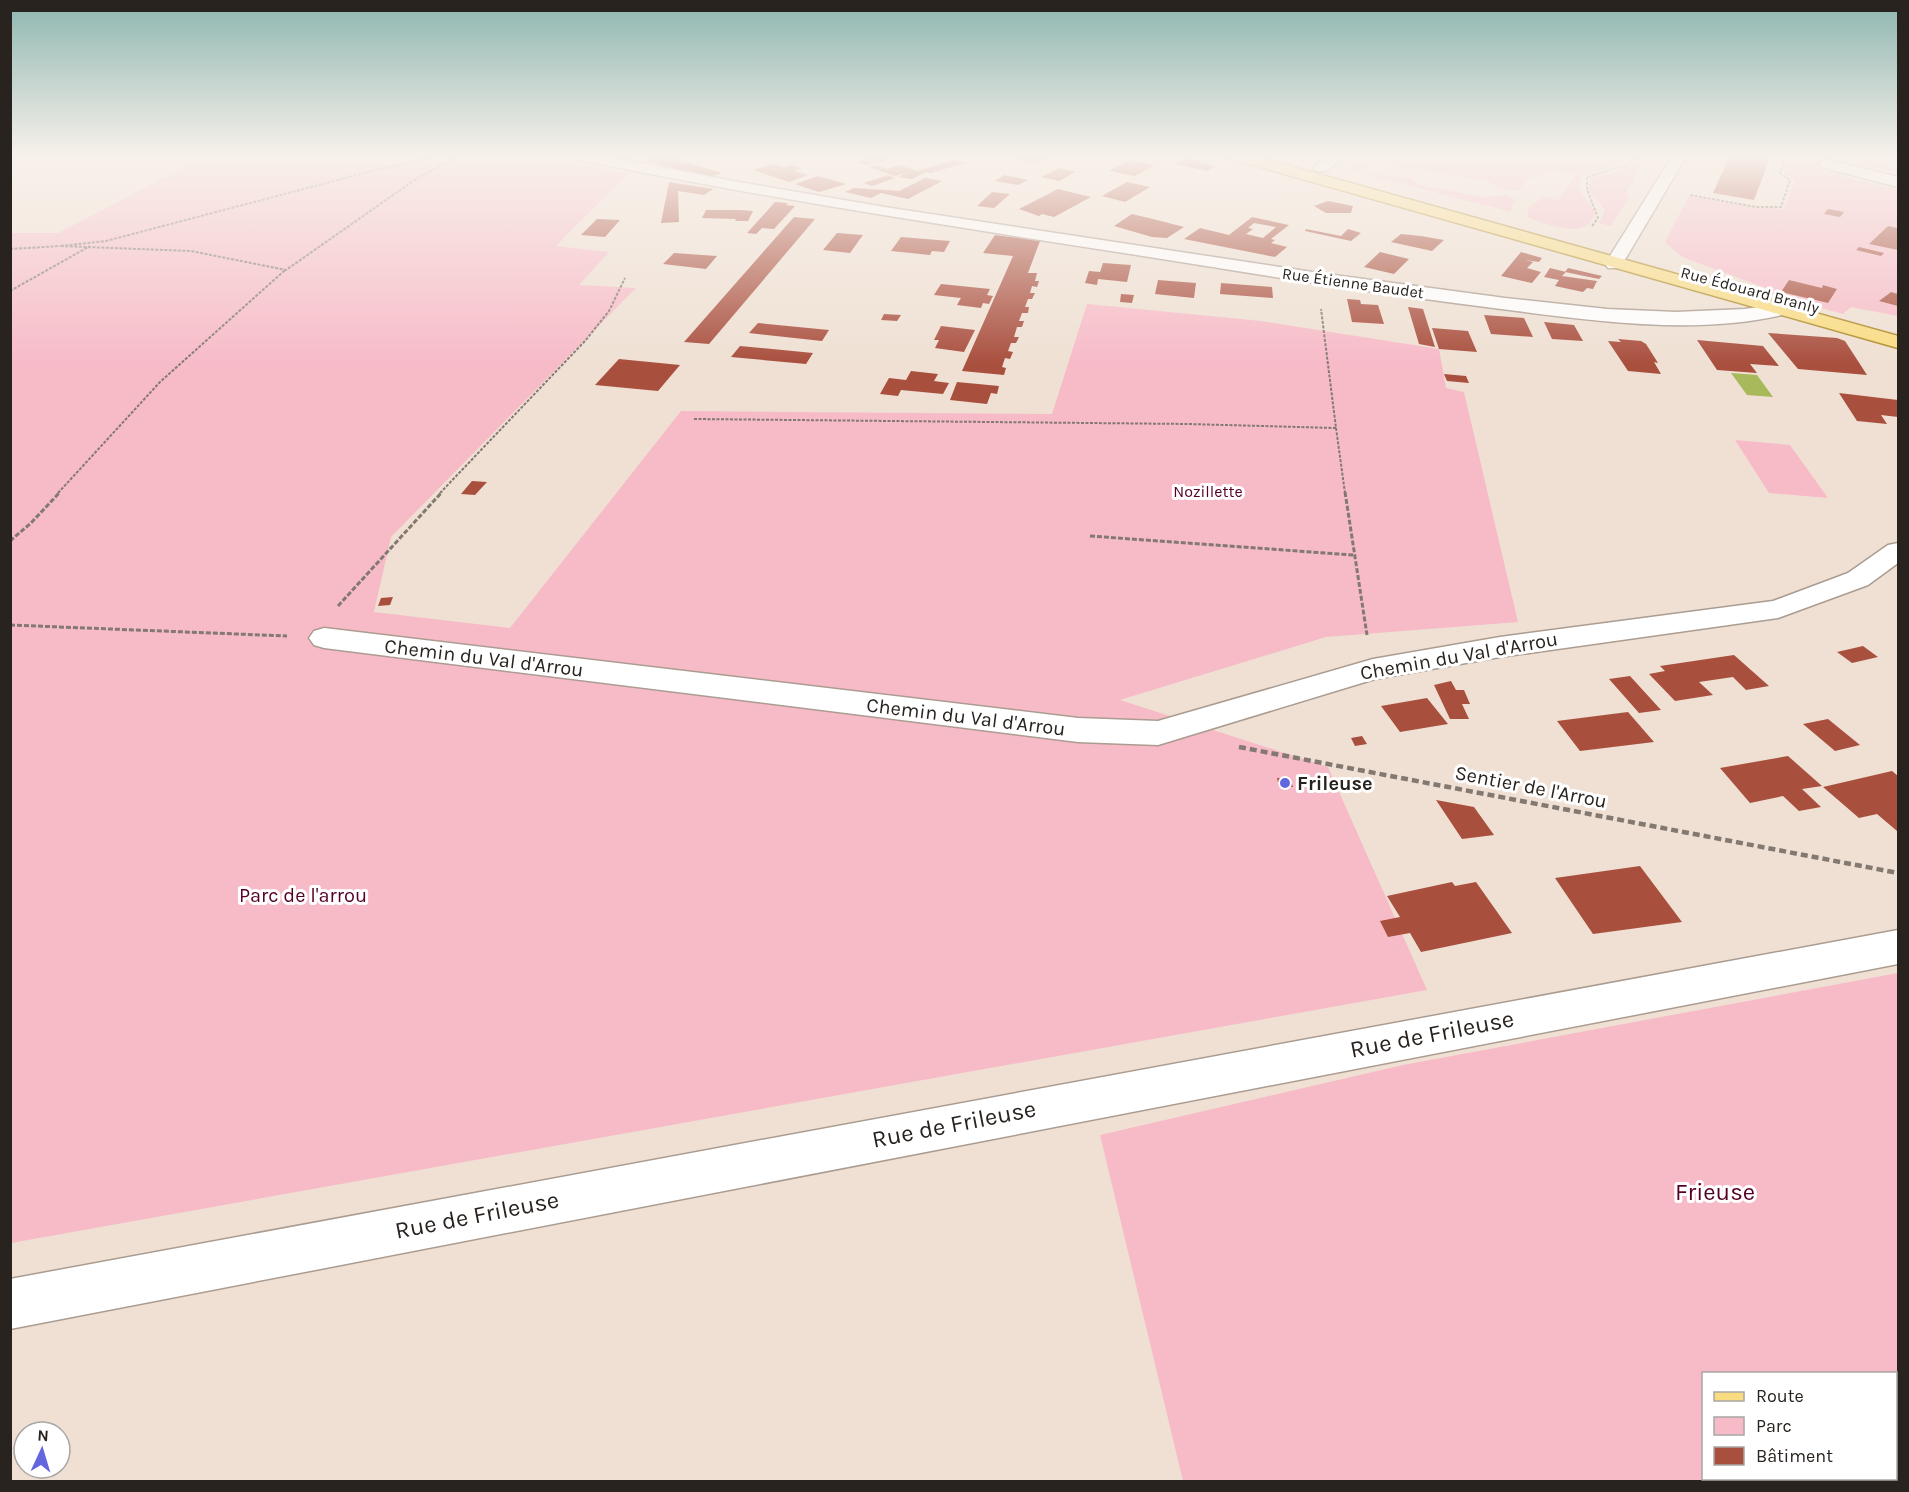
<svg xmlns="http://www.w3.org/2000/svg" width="1909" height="1492" font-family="Karla,sans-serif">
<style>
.green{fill:#f7bbc8;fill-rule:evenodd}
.water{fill:#a7b95b}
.building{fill:#a94f3e;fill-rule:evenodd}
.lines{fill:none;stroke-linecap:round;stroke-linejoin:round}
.street-casing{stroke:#ab9c91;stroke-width:3}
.primary-casing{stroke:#ae8c29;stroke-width:3}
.path-far2{stroke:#837971;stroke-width:2;stroke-dasharray:3 1.5;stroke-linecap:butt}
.path-far1{stroke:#837971;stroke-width:3;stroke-dasharray:5 2;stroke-linecap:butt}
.path{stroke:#837971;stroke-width:4.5;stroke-dasharray:7 4;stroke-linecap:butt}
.street{fill:#fff;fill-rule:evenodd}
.primary{fill:#f9dc82;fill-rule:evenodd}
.poi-dot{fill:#6366df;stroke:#fff;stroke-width:2}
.labels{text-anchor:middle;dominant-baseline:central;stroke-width:6;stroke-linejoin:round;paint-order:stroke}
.far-street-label{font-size:16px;fill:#29231f;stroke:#fff}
.far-park-label{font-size:16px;fill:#570025;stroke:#fff}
.street-label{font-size:20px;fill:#29231f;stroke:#fff}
.poi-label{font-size:20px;font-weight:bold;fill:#29231f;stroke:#fff;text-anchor:start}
.park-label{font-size:20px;fill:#570025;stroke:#fff}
.near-street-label{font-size:24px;fill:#29231f;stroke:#fff}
.near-park-label{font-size:24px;fill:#570025;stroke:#fff}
</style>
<rect width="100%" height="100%" fill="#efe0d3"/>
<path class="green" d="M208,155H532L628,173L556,246L609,252L579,285L636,288L391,537L374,612L510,628L681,411L1052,414L1087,304L1261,321L1439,349L1446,388L1464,392L1518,622L1326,637L1120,700L1328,767L1427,990L11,1243L10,233H58Z
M1360,155H1599L1628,160C1613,169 1596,168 1581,177L1579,189L1595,211C1590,242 1549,224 1531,219L1527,215L1529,207L1543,197L1558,200L1577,173L1546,172L1527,179L1519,191L1499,188L1488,181L1372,162L1357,158Z
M1789,155H1898V166L1886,163L1881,166L1898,170V173L1825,155L1808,165L1829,172H1849L1842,176L1898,190V211L1896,215L1898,216V228L1888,226L1869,244L1898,250V294L1890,292L1880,301L1898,306V316L1851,307L1843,314L1763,292L1766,288L1682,257L1665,242L1689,196L1756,208L1784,209L1795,181L1784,173ZM1789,280L1822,288L1824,285L1837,289L1828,303L1781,292Z
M1639,162L1644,163L1626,193L1629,197L1611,226L1599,223L1605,210L1588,189L1590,178L1616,172Z
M1353,163L1371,169H1359L1364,173L1412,179L1418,185L1484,197L1507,195L1515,200L1510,212L1347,169Z
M1735,440L1790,445L1828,498L1769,493Z
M1898,973V1481H1183L1100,1135L1403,1065ZM1704,1374H1896V1478H1704Z"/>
<path class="water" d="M1731,373L1757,375L1773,397L1747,395Z"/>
<path class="building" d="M647,155H676L670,157L722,173L707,178L644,160L652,157Z
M880,155L898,156L879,163L866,165L857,162Z
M1006,155H1053L1033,163Z
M1730,155H1771L1754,200L1713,193Z
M1186,157L1215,166L1208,171L1174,164Z
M956,159L966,163L931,173L926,172L912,179L898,177L906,173L895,176L869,167L876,165L886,169L899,165L918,171Z
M1129,160L1155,165L1135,176L1109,171Z
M772,164L784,167L791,165L802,168L794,171L808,175L789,182L753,170Z
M1059,168L1076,172L1059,181L1041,177Z
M888,175L895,178L872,186L864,183Z
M1004,175L1028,180L1018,185L995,181Z
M818,176L846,184L819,192L795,184Z
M925,178L942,181L908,199L881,193L871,198L845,192L854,188L899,191Z
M669,182L713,189L704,195L678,191L679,222L661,223Z
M1127,182L1150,187L1125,202L1102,196Z
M1058,189L1091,197L1054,217L1042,214L1039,216L1019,209Z
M992,192L1010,194L994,208L977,206Z
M1328,201L1353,206L1351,213H1326L1314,206Z
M775,202L788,203L786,205L795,206L774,229L762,228L756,234L747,233Z
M1828,209L1844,212L1840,217L1824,214Z
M706,210H740L753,211L748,221H735L736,219L702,218Z
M1132,214L1157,220L1184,227L1167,238L1152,237L1114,226Z
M794,217L815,219L709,344L684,342Z
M1252,217L1289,225L1271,239L1275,240L1271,243L1287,247L1275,257L1184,239L1200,228L1229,235ZM1254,223L1276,227L1263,238L1246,234L1253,229L1248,228Z
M597,219L620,220L605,237L581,235Z
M1888,226L1898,228V250L1869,244Z
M1306,229L1341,236L1348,229L1361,233L1351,241L1305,231Z
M837,233L863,235L850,253L823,250Z
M1401,234L1421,236L1444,240L1432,251L1391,242Z
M995,235L1040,241L1028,273H1037L1035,281H1039L1037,287L1032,286L1030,293H1035L1032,299H1028L1025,307H1029L1028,313H1022L1019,321H1024L1022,327H1017L1014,337H1019L1016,343H1011L1008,351L1013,352L1010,359L1005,358L1002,367L1006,368L1004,375L962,371L1013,256L983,253Z
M901,237L950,241L944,252L932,251L930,255L891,251Z
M1859,247L1884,253L1881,256L1856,250Z
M1380,252L1409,259L1394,274L1364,267Z
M1521,252L1542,258L1539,262L1525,260L1533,262L1527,268L1541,272L1532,283L1501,276Z
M674,253L717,256L706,269L663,264Z
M1103,263L1131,265L1127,282L1098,279L1097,285L1085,283L1089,271L1100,272Z
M1550,268L1566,272L1562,276L1597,281L1593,289L1587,288L1583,292L1555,286L1559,280L1544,277Z
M1568,268L1602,276L1599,279L1565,272Z
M1158,280L1196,283L1194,298L1155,294Z
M1789,280L1822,288L1823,285L1837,289L1828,303L1781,292Z
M1221,283L1272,287L1273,298L1220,294Z
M941,284L990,289L987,295L993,296L989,304L983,303L981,308L957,305L961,298L934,295Z
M1891,292L1898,294V306L1879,301Z
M1121,294L1134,295L1132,303L1120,302Z
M1347,299L1360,300L1361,304L1378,305L1384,324L1352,322Z
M1408,307L1423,309L1435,347L1419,344Z
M884,314L901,315L897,321L881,320Z
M1484,315L1524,318L1533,337L1491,334Z
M1544,322L1574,325L1583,341L1552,339Z
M758,323L829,330L822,341L749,333Z
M941,326L975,330L964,352L935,348L939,340H934Z
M1432,328L1468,331L1477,352L1439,349Z
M1768,333L1837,338L1845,341L1867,375L1798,369Z
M1618,339L1641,341L1646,344L1658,363L1654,362L1661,374L1628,371L1608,341L1621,342Z
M1697,340L1763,346L1779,366L1750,364L1757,373L1717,370Z
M740,346L813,353L806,364L731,357Z
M619,359L680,365L658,391L595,385Z
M911,371L938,374L934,381L949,383L943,394L901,390L898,396L880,394L889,378L906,380Z
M1444,374L1466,376L1469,383L1447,381Z
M957,382L999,386L997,394L991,393L987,404L950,400Z
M1839,393L1898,400V417L1881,415L1887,424L1857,421Z
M472,481L487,482L475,495L461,494Z
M393,597L390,605L378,606L381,598Z
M1863,646L1878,657L1852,663L1837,652Z
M1734,655L1769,686L1746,690L1733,677L1699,682L1713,695L1675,701L1649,674L1665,671L1660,666Z
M1630,676L1661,710L1639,713L1609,679Z
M1451,681L1456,690H1464L1470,704H1462L1469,719H1450L1434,685Z
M1427,698L1448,724L1400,732L1381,706Z
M1628,712L1654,742L1580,751L1557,721Z
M1828,719L1860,745L1835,751L1803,724Z
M1362,736L1367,744L1355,746L1351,738Z
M1788,756L1822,786L1802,789L1821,807L1799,811L1783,796L1750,803L1720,768Z
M1892,771L1898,776L1897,831L1877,814L1859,818L1823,787Z
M1277,778L1290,779L1293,787H1279Z
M1436,800L1474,807L1494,835L1462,839Z
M1640,866L1682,922L1593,934L1555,878Z
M1452,882L1455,886L1476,882L1512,933L1421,952L1410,933L1388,937L1380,921L1400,917L1387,896Z"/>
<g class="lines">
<g class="street-casing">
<path id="street" d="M569,155H599L733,181L891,208L1319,273L1505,298L1607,309L1676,312L1745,309L1779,304L1786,306L1789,310L1786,314C1701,335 1602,322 1517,311C1419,299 1322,285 1225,269C1008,234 791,204 576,159Z
M1330,155H1347L1326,171H1316L1313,168Z
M1673,155H1687L1620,268H1608L1605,264Z
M1826,159L1898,177V187L1821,167L1818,164Z
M1898,543V563L1868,585L1778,618L1500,657L1375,679L1158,745L1078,742L324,648L314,645L309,638L314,631L324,628L1078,718L1158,721L1373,659L1500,637L1773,601L1848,573L1888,545Z
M1898,930V964L10,1329V1279Z"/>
</g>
<g class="primary-casing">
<path id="primary" d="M1226,155H1250L1898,336V348L1228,158Z"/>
</g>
<path class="path-far2" d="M444,155L372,171L106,241L60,246L191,251L286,270L416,179L461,155
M1619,155L1636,158
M1690,195L1756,207H1781L1790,180L1780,173L1786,155
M1592,226L1598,218L1587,189V177L1628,165L1639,155
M10,249L60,246
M10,291L90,246
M694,419L1188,424L1336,428L1321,309
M1336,428L1345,493
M58,493L160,382L285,270
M440,493L585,341L609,311L625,278"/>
<path class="path-far1" d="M1345,492L1367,635
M1090,536L1353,555
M10,541L31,523L60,492
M338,606L442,492
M10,625L287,636"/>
<path class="path" d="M1239,747L1898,873"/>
<use href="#street" class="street"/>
<use href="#primary" class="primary"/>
</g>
<linearGradient id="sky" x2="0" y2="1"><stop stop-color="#8eb6b0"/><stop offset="0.43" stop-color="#f8f1eb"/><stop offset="1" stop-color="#f8f1eb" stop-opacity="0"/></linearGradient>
<rect width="1909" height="364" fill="url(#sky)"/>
<circle class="poi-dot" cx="1285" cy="783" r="6"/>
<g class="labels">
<g class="far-street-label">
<text transform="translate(1353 283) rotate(8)">Rue Étienne Baudet</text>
<text transform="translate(1750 290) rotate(15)">Rue Édouard Branly</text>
</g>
<g class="far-park-label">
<text x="1208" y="491">Nozillette</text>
</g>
<g class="street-label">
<text transform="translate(1459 656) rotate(-10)">Chemin du Val d'Arrou</text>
<text transform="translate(484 658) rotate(7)">Chemin du Val d'Arrou</text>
<text transform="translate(966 717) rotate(7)">Chemin du Val d'Arrou</text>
<text transform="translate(1531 787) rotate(11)">Sentier de l'Arrou</text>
</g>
<g class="poi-label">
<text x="1297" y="783">Frileuse</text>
</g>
<g class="park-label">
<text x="303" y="895">Parc de l'arrou</text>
</g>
<g class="near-street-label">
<text transform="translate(1432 1034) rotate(-11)">Rue de Frileuse</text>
<text transform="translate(954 1124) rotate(-11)">Rue de Frileuse</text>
<text transform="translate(477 1215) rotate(-11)">Rue de Frileuse</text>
</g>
<g class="near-park-label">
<text x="1715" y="1192">Frieuse</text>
</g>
</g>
<rect width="1909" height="1492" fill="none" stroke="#29231f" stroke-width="24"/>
<rect x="1702" y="1372" width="195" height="108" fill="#ffffff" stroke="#a9a7a5" stroke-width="1.5"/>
<rect x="1714" y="1392" width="30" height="9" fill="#f9dc82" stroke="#a9a7a5" stroke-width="1.5"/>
<text x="1756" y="1402" font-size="18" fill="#29231f">Route</text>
<rect x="1714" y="1417" width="30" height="18" fill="#f7bbc8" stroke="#a9a7a5" stroke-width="1.5"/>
<text x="1756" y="1432" font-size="18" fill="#29231f">Parc</text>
<rect x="1714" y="1447" width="30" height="18" fill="#a94f3e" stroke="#a9a7a5" stroke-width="1.5"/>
<text x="1756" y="1462" font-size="18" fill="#29231f">Bâtiment</text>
<g transform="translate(42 1450) rotate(4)"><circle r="28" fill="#ffffff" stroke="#a9a7a5" stroke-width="1.5"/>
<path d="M0-4.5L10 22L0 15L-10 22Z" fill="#6366df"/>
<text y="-9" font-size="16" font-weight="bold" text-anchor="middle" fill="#29231f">N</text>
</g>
</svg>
